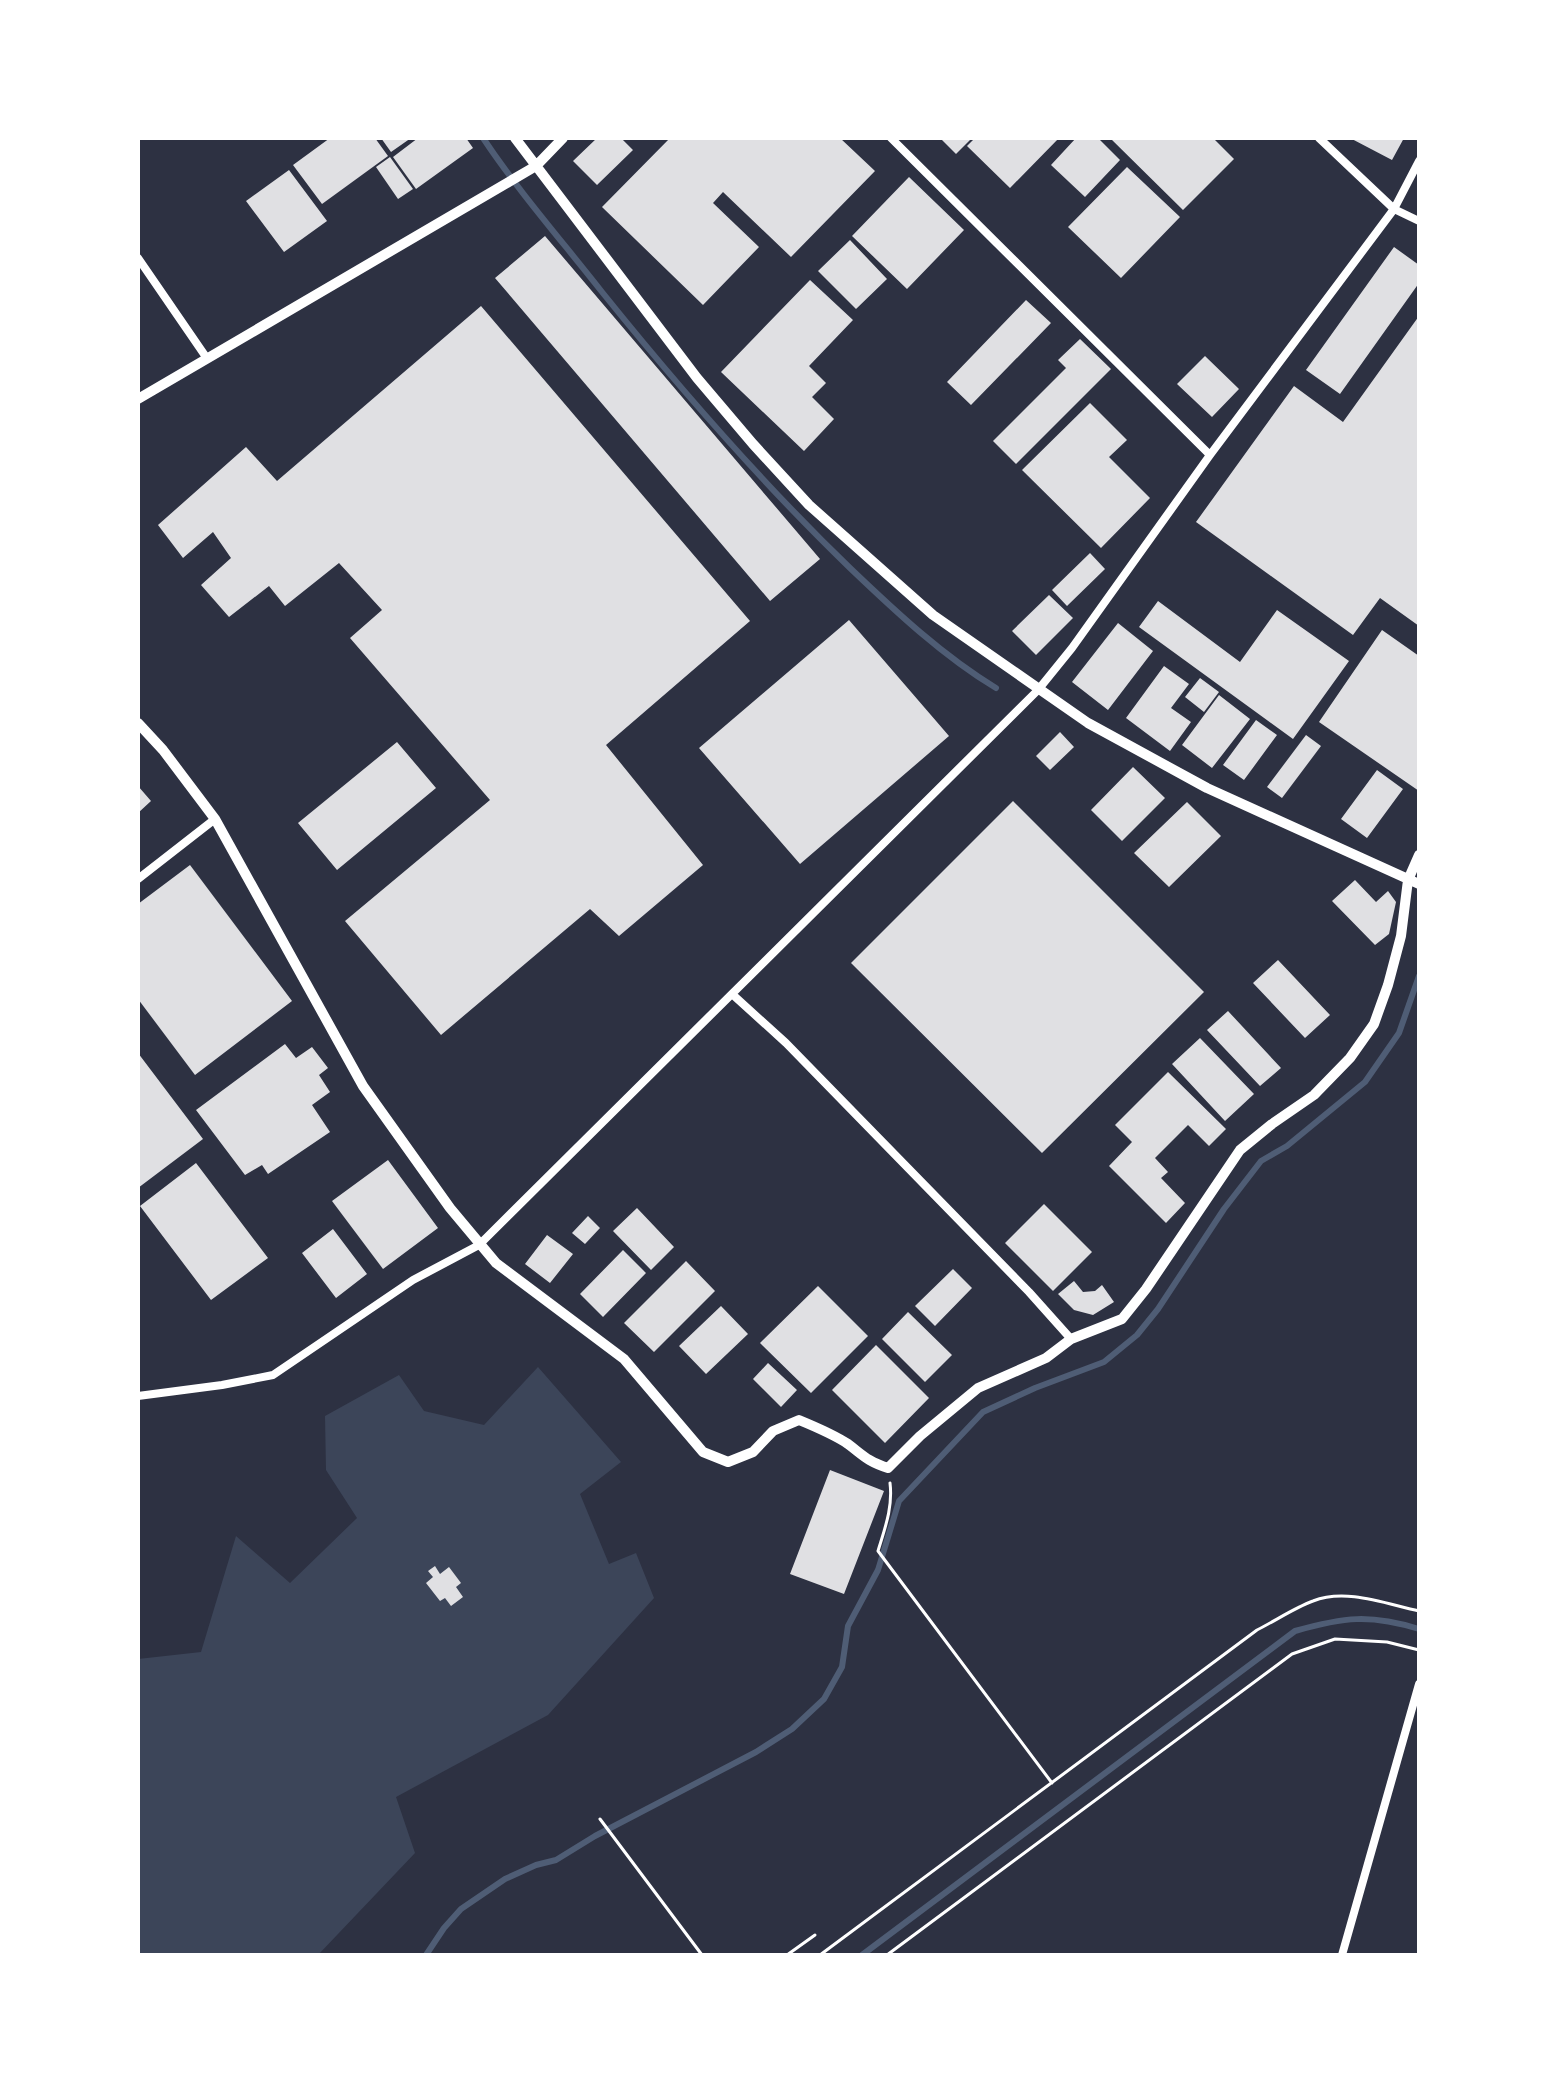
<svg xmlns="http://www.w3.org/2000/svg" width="1557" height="2093" font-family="Roboto,sans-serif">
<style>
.green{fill:#3c4559}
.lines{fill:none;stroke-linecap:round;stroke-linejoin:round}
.stream{stroke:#4f5d75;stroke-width:6}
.building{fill:#e0e0e3}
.path{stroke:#fff;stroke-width:3}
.minor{stroke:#fff;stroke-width:8}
.tertiary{stroke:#fff;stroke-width:10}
</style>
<rect width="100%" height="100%" fill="#2d3142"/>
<path class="green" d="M538,1367L621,1462L580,1494L609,1564L636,1553L654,1598L548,1715L396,1797L415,1853L318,1955H138V1659L201,1652L236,1536L290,1583L357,1518L326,1470L325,1416L399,1375L424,1411L484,1425Z"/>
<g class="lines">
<path class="stream" d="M483,138C519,192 562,241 602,292C680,389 761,482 850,568C895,611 943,656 996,688
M426,1955L444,1928L461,1909L505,1879L536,1865L556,1860L595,1836L756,1752L792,1729L824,1699L842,1667L848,1626L878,1570L899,1501L983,1412L1035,1388L1104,1362L1137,1335L1158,1309L1224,1209L1261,1161L1287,1146L1365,1082L1399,1033L1419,976
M862,1955L1295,1631C1344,1617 1370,1614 1419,1629"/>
</g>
<path class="building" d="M330,138H375L388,156L322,204L293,165Z
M381,138H411L391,152Z
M418,138H466L473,148L416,189L393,157Z
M597,138H621L633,150L597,185L573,161Z
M670,138H840L875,171L791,257L723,192L713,203L759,247L703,305L602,207Z
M940,138H972L956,154Z
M975,138H1059L1010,188L967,146Z
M1076,138H1098L1120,160L1085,197L1051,165Z
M1110,138H1213L1234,159L1183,210Z
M1350,138H1404L1392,160Z
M390,157L413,189L398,199L376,167Z
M1127,167L1180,217L1121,278L1068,227Z
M289,170L327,221L284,252L246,201Z
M909,177L964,230L907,289L852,236Z
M545,236L820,559L770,601L495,278Z
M850,240L887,279L856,309L818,271Z
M1394,247L1419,265V283L1340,394L1306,370Z
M810,280L853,320L809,366L826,383L812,397L834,419L804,451L721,372Z
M1026,300L1051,323L971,405L947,382Z
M481,306L750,621L606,745L703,865L619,936L590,909L441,1035L345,921L490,800L350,638L382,610L339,563L285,606L269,586L229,617L201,585L231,558L213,532L183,558L158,525L246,447L277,481Z
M1419,316V626L1380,598L1353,635L1196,522L1294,386L1343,422Z
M1080,339L1111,369L1016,464L993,441L1066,368L1058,360Z
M1205,356L1239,389L1212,417L1177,384Z
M1090,403L1127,440L1109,457L1150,498L1101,548L1022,470Z
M1090,553L1105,569L1067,606L1052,590Z
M1049,595L1073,618L1036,655L1012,631Z
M1158,601L1240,662L1277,610L1349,661L1293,739L1139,627Z
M849,620L949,736L800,864L699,748Z
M1118,623L1153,651L1108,710L1072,682Z
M1382,630L1419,656V791L1319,722Z
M1164,666L1189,684L1171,708L1191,722L1170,751L1126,718Z
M1200,678L1219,692L1204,712L1185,697Z
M1219,695L1250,719L1212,768L1182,745Z
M1256,720L1277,735L1244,780L1223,765Z
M1060,732L1074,747L1050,770L1036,756Z
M1306,735L1321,746L1282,798L1267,787Z
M397,742L436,788L337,870L298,823Z
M1133,767L1165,798L1122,841L1091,810Z
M1377,770L1403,789L1367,838L1341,819Z
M138,786L151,801L138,813Z
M1013,801L1204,992L1042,1153L851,963Z
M1187,802L1221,836L1169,887L1134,853Z
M190,865L292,1001L195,1075L138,999V904Z
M1355,880L1376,902L1388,891L1396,902L1389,934L1375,945L1332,901Z
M1278,960L1330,1015L1305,1038L1253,983Z
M1228,1011L1281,1068L1260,1086L1207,1030Z
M1200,1038L1254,1094L1225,1121L1172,1064Z
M285,1044L296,1058L312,1047L328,1068L319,1075L330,1092L312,1105L330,1132L268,1174L262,1165L245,1175L196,1110Z
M138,1053L203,1139L138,1188Z
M1168,1072L1226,1129L1209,1146L1188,1125L1155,1158L1168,1172L1161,1178L1185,1203L1166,1223L1109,1166L1132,1142L1115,1125Z
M388,1160L438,1228L383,1269L332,1201Z
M196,1163L268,1258L211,1300L140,1206Z
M1044,1204L1092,1252L1053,1291L1005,1243Z
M637,1208L674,1247L651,1270L613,1231Z
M588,1216L600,1228L585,1244L572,1233Z
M333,1229L367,1274L336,1298L302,1253Z
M547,1235L573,1254L550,1283L525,1264Z
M623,1250L646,1273L603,1317L580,1294Z
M686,1261L715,1291L654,1352L624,1323Z
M953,1269L972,1288L935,1326L915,1306Z
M1074,1281L1083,1292L1095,1291L1102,1285L1114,1302L1093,1315L1074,1310L1058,1294Z
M818,1286L868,1336L811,1393L760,1343Z
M721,1306L748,1334L706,1374L679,1346Z
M908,1312L952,1355L925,1382L882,1339Z
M876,1345L929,1398L885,1443L832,1390Z
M768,1363L797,1390L781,1407L753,1379Z
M830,1470L884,1491L844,1594L790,1574Z
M435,1566L440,1574L449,1567L461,1583L456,1587L463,1597L451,1606L445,1598L440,1601L426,1583L433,1577L428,1571Z"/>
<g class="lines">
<path class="path" d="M890,1483C893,1507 885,1528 878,1551L1052,1783
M600,1819L702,1955
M787,1955L815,1935
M820,1955L1257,1630C1275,1621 1294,1608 1313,1601C1346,1588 1386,1604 1419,1611
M887,1955L1292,1654L1335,1639L1387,1642L1419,1650"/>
<path class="minor" d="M891,138L1210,455
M1319,138L1394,209L1419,221
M138,258L206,357
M138,879L215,819
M732,994L786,1043L1029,1292L1071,1339
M138,1396L222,1385L273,1375L413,1280L479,1245L1038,690L1072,648L1210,455L1394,209L1419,161
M1342,1955L1419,1684"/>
<path class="tertiary" d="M515,138L697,378L753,444L809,505L933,615L1088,723L1207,788L1419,884
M138,399L536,166L563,138
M138,723L163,750L215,819L363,1086L450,1208L496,1263L624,1359L703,1452L728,1462L753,1452L773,1431L799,1420C816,1427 833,1434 848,1444C864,1456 867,1461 888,1468L920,1436L978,1388L1046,1358L1071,1339L1122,1319L1146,1289L1240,1150L1272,1124L1314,1095L1350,1058L1374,1024L1388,985L1401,936L1408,880L1419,855"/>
</g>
<rect width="1557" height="2093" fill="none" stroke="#ffffff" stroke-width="280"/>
</svg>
